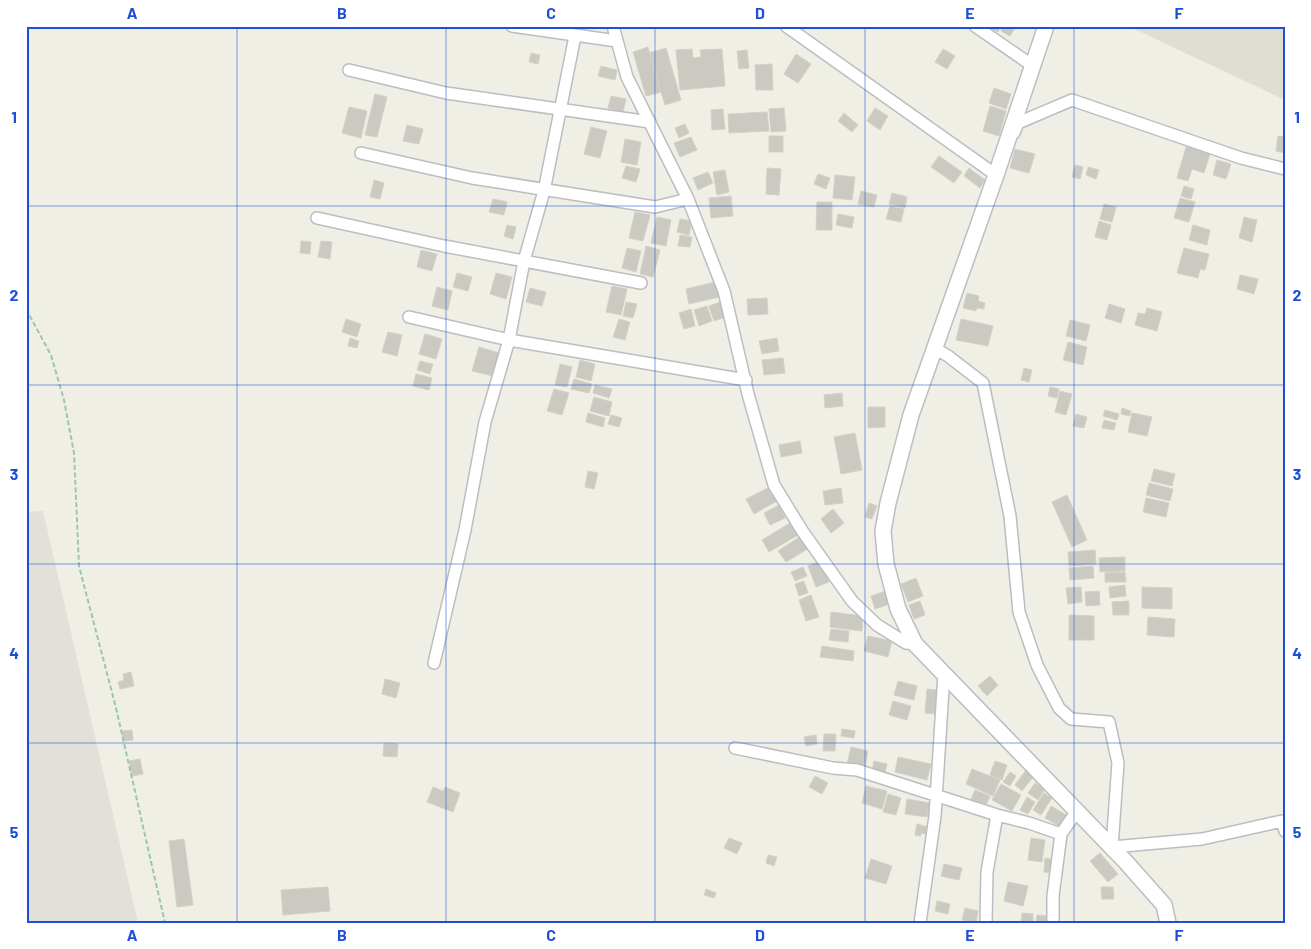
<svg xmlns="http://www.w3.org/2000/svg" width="1311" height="949" font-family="Barlow,sans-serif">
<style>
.industrial{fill:#e1e0d9}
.education{fill:#dfded3}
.building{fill:#cac9c2;stroke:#d3d2c3}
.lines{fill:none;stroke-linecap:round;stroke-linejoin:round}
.minor-casing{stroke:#bcbdc3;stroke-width:14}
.tertiary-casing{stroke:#bcbdc3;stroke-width:18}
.path{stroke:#9bc7b2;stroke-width:2;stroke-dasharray:5 2.5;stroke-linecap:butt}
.minor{stroke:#fff;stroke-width:11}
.tertiary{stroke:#fff;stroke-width:15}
.grid{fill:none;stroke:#1d4ed8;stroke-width:1;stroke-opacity:0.55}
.neatline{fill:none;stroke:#1d4ed8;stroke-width:2}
.grid-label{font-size:16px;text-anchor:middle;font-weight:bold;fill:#1d4ed8}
</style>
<rect width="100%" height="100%" fill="#efefe5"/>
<path class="industrial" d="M43,511L138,923H26V512Z"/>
<path class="education" d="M1128,26H1285V100Z"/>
<path class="building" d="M986,26H1001L998,32Z
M1003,26H1016L1010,36L1001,31Z
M648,47L661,92L646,96L633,52Z
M666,48L681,100L665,105L649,53Z
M692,49L693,58L701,57L700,50L722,49L725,86L680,90L676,50Z
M943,49L955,56L947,69L935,62Z
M747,50L749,68L739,69L737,51Z
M531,53L540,55L538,64L529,62Z
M796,54L811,64L798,83L784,74Z
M772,64L773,90H756L755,65Z
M601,66L617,70L615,80L598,76Z
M994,88L1011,94L1006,109L989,103Z
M375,94L387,97L377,137L365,135Z
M611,96L626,99L623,112L608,108Z
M990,106L1006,111L999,136L983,131Z
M349,107L367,111L361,138L342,133Z
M784,108L786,131L771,132L769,109Z
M875,108L888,116L880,130L867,121Z
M723,109L725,129L712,130L711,110Z
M767,112L769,131L729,133L728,114Z
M844,113L858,125L852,132L838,121Z
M685,124L689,133L679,138L675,128Z
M407,125L423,129L419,144L403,141Z
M591,127L607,131L600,158L584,154Z
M769,136H783V152H769Z
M1278,136L1285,137V153L1276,151Z
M691,137L697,150L680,157L674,143Z
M625,139L641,142L637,165L621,162Z
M1187,144L1211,151L1204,173L1192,169L1188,181L1177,178Z
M1015,149L1035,154L1029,173L1010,168Z
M939,156L962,172L954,183L931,167Z
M1217,160L1231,164L1226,179L1213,175Z
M1075,165L1083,167L1080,179L1072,177Z
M626,166L640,169L636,182L622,178Z
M1088,167L1099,170L1096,179L1086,175Z
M767,168L781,169L779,195L766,194Z
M969,168L985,180L980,188L964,176Z
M725,170L729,192L717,195L713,172Z
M708,172L713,183L698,190L693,178Z
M818,174L830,178L826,189L814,184Z
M835,175L855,177L852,200L833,198Z
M374,180L384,183L380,199L370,197Z
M1184,186L1194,189L1191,199L1181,196Z
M861,191L877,195L874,207L858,204Z
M892,193L907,197L905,208L889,204Z
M731,196L733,216L711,218L709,198Z
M1180,198L1195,202L1189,222L1174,218Z
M493,199L507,202L504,215L489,212Z
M817,202H832V230H816Z
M1104,204L1116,207L1112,222L1100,219Z
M890,206L904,209L901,222L886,219Z
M635,212L650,215L643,241L629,238Z
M838,214L854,217L852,228L836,225Z
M657,217L671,220L666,246L651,243Z
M1244,217L1257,220L1252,242L1239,238Z
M680,219L692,221L689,235L677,232Z
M1099,221L1111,225L1107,240L1095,237Z
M507,225L516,227L513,239L504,236Z
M1193,225L1210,230L1207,245L1189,240Z
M680,235L692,237L690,247L678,246Z
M301,241L311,242L310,254L300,253Z
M321,241L332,242L330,259L318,257Z
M646,246L660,250L653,277L640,274Z
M627,248L641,251L636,272L622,268Z
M1184,248L1209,254L1205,270L1200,269L1198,278L1177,273Z
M421,250L437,254L432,271L417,267Z
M457,273L472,277L468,291L453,287Z
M496,273L512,277L506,299L490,294Z
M1240,275L1258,279L1254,294L1237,289Z
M715,282L719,297L689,304L686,289Z
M612,286L627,289L621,315L606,312Z
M437,287L452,291L448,310L432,306Z
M530,288L546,292L542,306L526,302Z
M967,293L979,296L978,301L985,303L984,309L977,308L976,311L963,308Z
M767,298L768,314L748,315L747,299Z
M626,302L637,304L633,318L623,316Z
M720,302L726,317L714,321L709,306Z
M1109,304L1125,309L1121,323L1105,318Z
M707,306L712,321L699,326L694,310Z
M1147,308L1162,312L1157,331L1135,325L1138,313L1145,314Z
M691,309L695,326L684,329L679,313Z
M346,319L361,324L357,337L342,332Z
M619,319L630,322L625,340L613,337Z
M961,319L993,326L988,346L956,340Z
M1070,320L1090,325L1086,341L1066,336Z
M388,332L402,335L397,356L382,352Z
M425,334L442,339L436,359L419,354Z
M350,338L359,341L357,348L348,346Z
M777,338L779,351L762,354L759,341Z
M1068,342L1087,347L1083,365L1063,360Z
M479,347L499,353L493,376L472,371Z
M783,358L785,373L764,375L762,360Z
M580,360L595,364L591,381L576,377Z
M420,361L433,364L430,374L417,370Z
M560,364L572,367L567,387L555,385Z
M1024,368L1032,370L1029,382L1021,380Z
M416,374L432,378L429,390L413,386Z
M574,379L592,384L589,393L571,389Z
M595,385L612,389L609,398L593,393Z
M1050,387L1059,389L1057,398L1048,396Z
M554,389L569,393L562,415L547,411Z
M1060,391L1072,394L1066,415L1055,412Z
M842,393L843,406L825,408L824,395Z
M594,397L612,402L609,416L590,411Z
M868,407H885V427L868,428Z
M1122,408L1131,411L1130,416L1121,414Z
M1105,410L1119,414L1117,420L1103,416Z
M588,413L605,418L603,427L586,422Z
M1132,413L1152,417L1147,436L1128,432Z
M1076,414L1087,417L1084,428L1073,426Z
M611,415L622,418L619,427L608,424Z
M1104,420L1116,423L1114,430L1102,428Z
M855,433L862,470L841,474L834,437Z
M800,441L802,453L781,457L779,445Z
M1154,469L1175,474L1172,486L1151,481Z
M588,471L598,473L594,489L585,487Z
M1149,483L1173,489L1170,501L1146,495Z
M770,487L777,501L754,514L746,499Z
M841,488L843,503L825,505L823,491Z
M1067,495L1087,540L1072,547L1052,502Z
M1146,498L1169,503L1166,517L1143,512Z
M869,503L877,506L872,519L865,517Z
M779,505L785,518L770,525L764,513Z
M833,509L844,523L831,533L821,519Z
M790,523L798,535L769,552L762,540Z
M801,536L809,548L786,562L778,551Z
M1095,550L1096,564L1069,566L1068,552Z
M1125,557V571L1100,572L1099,558Z
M820,561L829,582L816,587L808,566Z
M1093,566L1094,578L1070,580L1069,568Z
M803,567L807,576L795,581L791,572Z
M1125,572L1126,582H1105V573Z
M916,578L923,596L908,602L901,584Z
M804,581L808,593L799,596L795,584Z
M1125,585L1126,596L1110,598L1109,587Z
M1081,587L1082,602L1068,604L1066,588Z
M1142,587L1172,588V609L1142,608Z
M886,591L890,604L875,609L871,596Z
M1099,591L1100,605L1086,606L1085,592Z
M811,595L819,617L806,621L799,600Z
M920,601L925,615L914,619L909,605Z
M1129,601V615H1113L1112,602Z
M831,612L863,616L862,631L830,627Z
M1069,615L1094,616V640H1069Z
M1148,617L1175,619L1174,637L1147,635Z
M831,629L849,631L848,642L829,640Z
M868,636L892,641L888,657L864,651Z
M822,646L854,651L853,661L820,657Z
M131,672L134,686L120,689L118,682L124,680L123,674Z
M990,676L998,685L987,696L978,686Z
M385,679L400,683L396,698L382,694Z
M898,681L917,686L914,700L894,695Z
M927,689L938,690L936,714L925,713Z
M893,701L911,706L907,720L889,715Z
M842,729L855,731L854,738L841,736Z
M132,730L133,740L123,741L122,731Z
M824,734H836L835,751H823Z
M816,735L817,744L806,746L804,737Z
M384,743L398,744L397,757L383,756Z
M851,747L868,751L865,767L847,764Z
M898,757L931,764L927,780L895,772Z
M140,759L143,774L132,776L129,761Z
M874,761L887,764L885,773L872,771Z
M995,761L1007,765L1002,780L990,775Z
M972,769L1000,780L993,796L966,784Z
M1026,770L1034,776L1022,791L1015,785Z
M1010,772L1016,776L1010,786L1003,782Z
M815,776L828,783L822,794L809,787Z
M1035,783L1045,789L1038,800L1028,793Z
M1001,784L1021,795L1012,811L992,800Z
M866,786L887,791L882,809L862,803Z
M433,787L443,791L445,787L460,793L453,812L427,802Z
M975,790L990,796L986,805L971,799Z
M1044,793L1052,798L1041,815L1033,810Z
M888,794L901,798L896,815L883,812Z
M1027,797L1035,802L1028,814L1020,810Z
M907,799L930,803L927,817L905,814Z
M1051,806L1068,816L1061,827L1045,818Z
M917,824L928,827L926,834L921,833V836L915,835Z
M729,838L742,843L737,854L724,848Z
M1031,838L1045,840L1042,862L1028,860Z
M184,839L193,905L177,907L169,841Z
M1100,853L1118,874L1108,882L1090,861Z
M768,855L777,857L774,866L766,863Z
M1045,858L1055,860L1053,873L1044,872Z
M871,859L892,866L886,884L865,878Z
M944,864L962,868L959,880L941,876Z
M1008,882L1028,886L1023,906L1004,901Z
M328,887L330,911L283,915L281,890Z
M1101,887H1113L1114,899H1102Z
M706,889L716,893L714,898L704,895Z
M937,901L950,904L948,914L935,911Z
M965,908L978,911L976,923L962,920Z
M1022,913L1033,914V923H1021Z
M1037,915L1049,916L1048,923H1036Z"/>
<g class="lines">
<g class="minor-casing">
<path id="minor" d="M512,26L617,41
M613,26L627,77L688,199L724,291L748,394L774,485L803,532L852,601L877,625L906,643L915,644
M786,26L996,175L999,168
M975,26L1033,66
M349,70L446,93L650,122
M1014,133L1018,123L1072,100L1241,158L1285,169
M361,153L472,178L655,207L688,199
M317,218L444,246L641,283
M409,317L509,340L746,380
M934,348L948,356L983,383L1010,516L1019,612L1037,665L1059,708L1071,719L1109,722L1118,763L1112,847L1202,839L1282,821L1285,831
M434,663L465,530L485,422L509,340L524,261L544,191L575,36
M735,748L833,768L857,770L997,815L1029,823L1061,834L1077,811
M920,923L935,816L944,673
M986,923L987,872L997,815
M1053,923V896L1061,834"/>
</g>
<g class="tertiary-casing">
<path id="tertiary" d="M1046,26L996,175L911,415L888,503L883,531L886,564L898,609L915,644L1125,861L1164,905L1168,923"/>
</g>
<path class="path" d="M26,309L51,355L64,400L74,453L79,566L116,708L165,923"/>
<use href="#minor" class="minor"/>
<use href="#tertiary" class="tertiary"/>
</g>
<path class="grid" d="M237,26V923M446,26V923M655,26V923M865,26V923M1074,26V923M26,206H1285M26,385H1285M26,564H1285M26,743H1285"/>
<rect width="1311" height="949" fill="none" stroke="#ffffff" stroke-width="55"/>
<rect x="28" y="28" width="1256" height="894" class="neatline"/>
<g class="grid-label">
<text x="132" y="19">A</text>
<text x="342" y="19">B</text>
<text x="551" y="19">C</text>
<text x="760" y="19">D</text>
<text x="970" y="19">E</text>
<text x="1179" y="19">F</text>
<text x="14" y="123">1</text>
<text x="1297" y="123">1</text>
<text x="14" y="301">2</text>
<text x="1297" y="301">2</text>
<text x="14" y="480">3</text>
<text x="1297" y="480">3</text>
<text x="14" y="659">4</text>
<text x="1297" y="659">4</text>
<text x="14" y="838">5</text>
<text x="1297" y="838">5</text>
<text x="132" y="941">A</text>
<text x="342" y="941">B</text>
<text x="551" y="941">C</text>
<text x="760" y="941">D</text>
<text x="970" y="941">E</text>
<text x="1179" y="941">F</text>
</g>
</svg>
